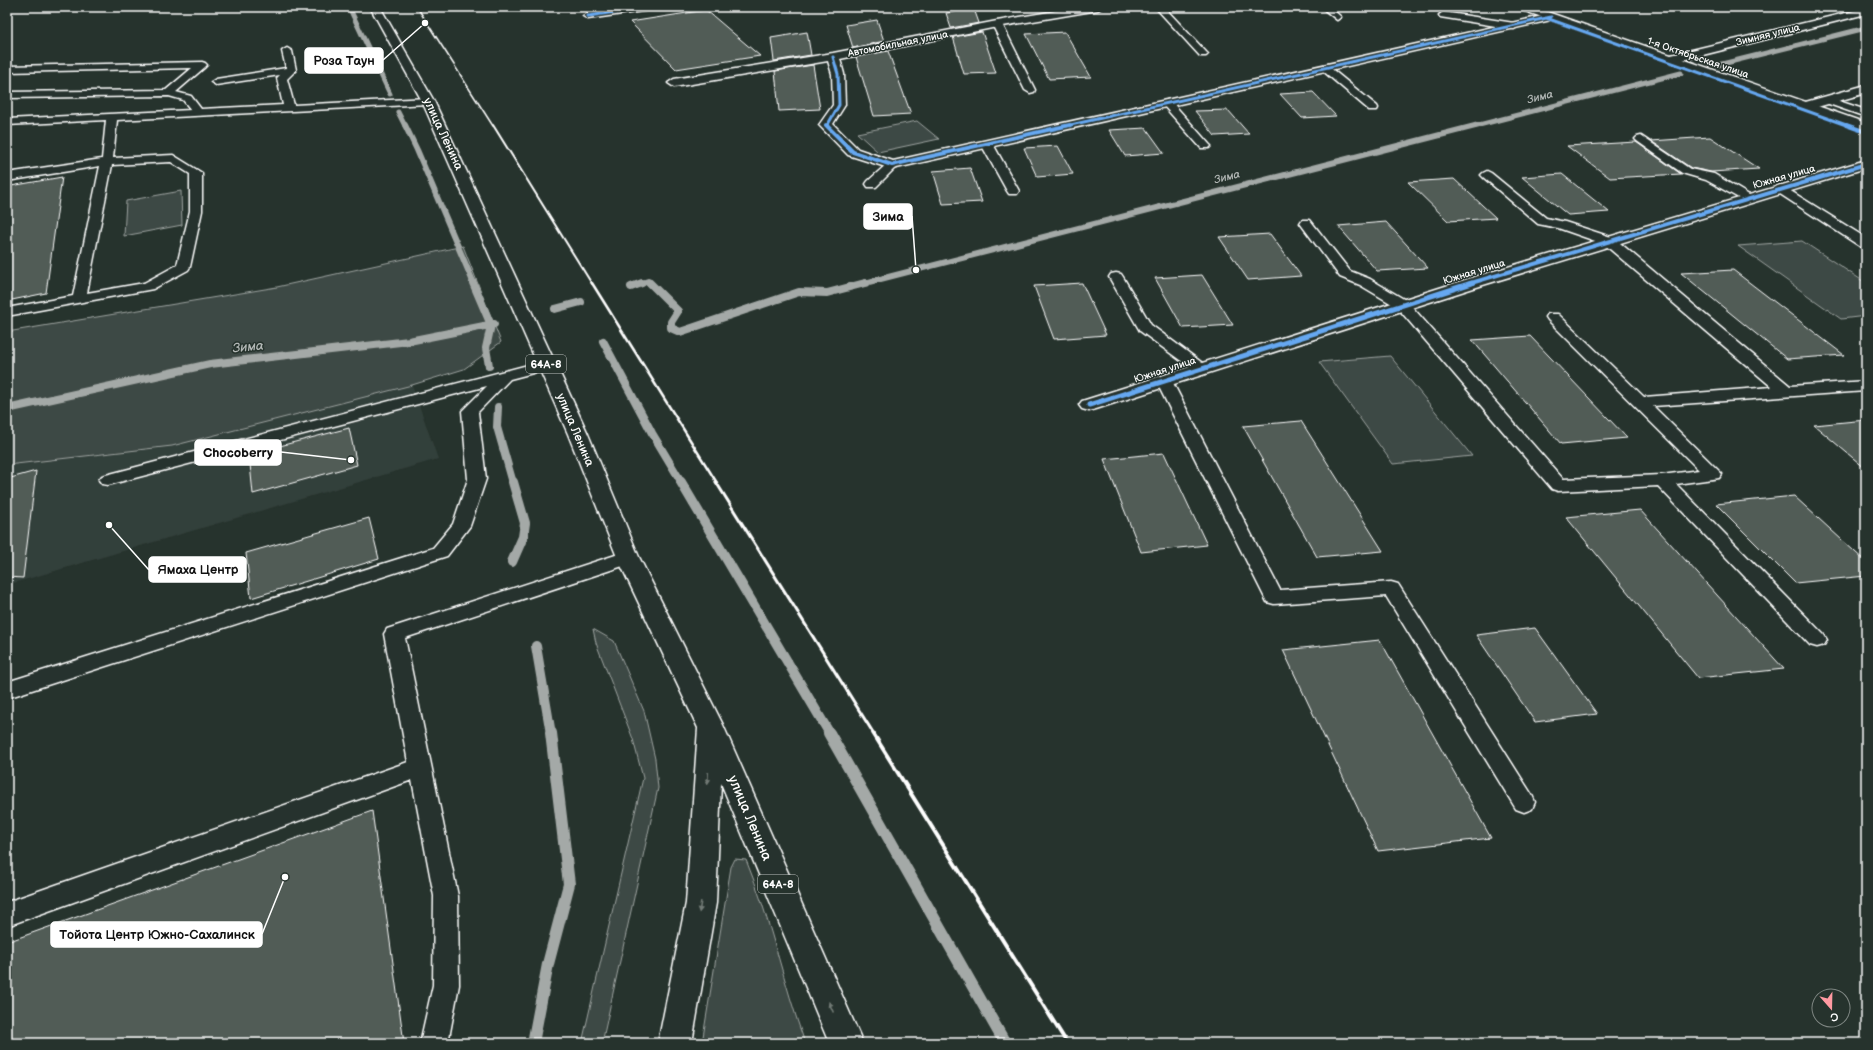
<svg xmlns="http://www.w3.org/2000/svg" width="1873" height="1050" font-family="'Balsamiq Sans',sans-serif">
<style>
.built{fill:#333f3a}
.green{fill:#3e4944;stroke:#9ea4a2}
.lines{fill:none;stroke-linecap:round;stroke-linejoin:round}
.stream-far4{stroke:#a4a9a7;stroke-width:5}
.stream-far3{stroke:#a4a9a7;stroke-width:6}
.stream-far2{stroke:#a4a9a7;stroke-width:8}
.stream-far1{stroke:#a4a9a7;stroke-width:10}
.stream{stroke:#a4a9a7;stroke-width:12}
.building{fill:#515c57;stroke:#fff}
.service-casing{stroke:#fff;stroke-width:3}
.minor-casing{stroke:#fff;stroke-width:3}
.tertiary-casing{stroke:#fff;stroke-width:3}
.primary-casing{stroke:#fff;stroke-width:3}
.service{fill:#26332d;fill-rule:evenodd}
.minor{fill:#26332d;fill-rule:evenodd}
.tertiary{fill:#26332d;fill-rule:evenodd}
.primary{fill:#26332d;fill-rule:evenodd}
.rail-far4{stroke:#fff;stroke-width:1.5}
.rail-far3{stroke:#fff;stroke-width:2}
.rail-far2{stroke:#fff;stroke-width:2.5}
.rail-far1{stroke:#fff;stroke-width:3}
.rail{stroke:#fff;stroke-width:4}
.cycleway-far2-casing{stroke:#26332d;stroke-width:4.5}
.cycleway-far1-casing{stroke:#26332d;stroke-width:5.5}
.cycleway-casing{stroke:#26332d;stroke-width:7}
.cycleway-far2{stroke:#66a8f1;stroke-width:3}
.cycleway-far1{stroke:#66a8f1;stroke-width:4}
.cycleway{stroke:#66a8f1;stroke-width:5}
.oneway{fill:#727a76}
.labels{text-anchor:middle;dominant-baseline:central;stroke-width:3;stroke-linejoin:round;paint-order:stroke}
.far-street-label{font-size:10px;fill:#fff;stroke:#26332d}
.far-water-label{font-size:11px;font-style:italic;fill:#b3b8b6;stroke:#26332d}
.shield{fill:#26332d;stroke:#bec2c0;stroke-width:1}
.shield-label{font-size:11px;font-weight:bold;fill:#fff}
.street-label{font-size:12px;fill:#fff;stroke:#26332d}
.water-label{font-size:13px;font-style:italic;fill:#b3b8b6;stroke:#26332d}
.near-street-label{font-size:14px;fill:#fff;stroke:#26332d}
.leader{fill:none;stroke:#fff;stroke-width:1.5}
.callout-dot{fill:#fff;stroke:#26332d;stroke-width:1.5}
.callout{fill:#fff;stroke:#fff;stroke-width:1.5}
.callout-label{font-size:13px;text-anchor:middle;font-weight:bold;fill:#111}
</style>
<rect width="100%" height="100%" fill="#26332d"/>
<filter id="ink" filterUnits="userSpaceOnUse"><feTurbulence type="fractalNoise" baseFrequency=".025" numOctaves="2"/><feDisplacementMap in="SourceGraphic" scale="8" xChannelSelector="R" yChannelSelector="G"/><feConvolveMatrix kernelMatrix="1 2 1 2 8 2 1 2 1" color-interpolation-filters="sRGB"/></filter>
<g filter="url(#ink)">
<path class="built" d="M412,385L438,459L7,585V465L172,446Z"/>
<path class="green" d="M917,121L939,139L878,152L857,133Z
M181,191L182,225L124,236L126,201Z
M1802,241L1866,283V316L1841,319L1738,246Z
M463,246L501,342L464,369L412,385L172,446L7,465V332L277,287Z
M1390,356L1472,456L1393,464L1319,362Z
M593,629L614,641L644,711L655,759L658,788L602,1043H582L643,778L633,739L596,643Z
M735,859L746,860C771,920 783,982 805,1043H702L731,867Z"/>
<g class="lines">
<path class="stream-far4" d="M349,7L390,94
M1718,65L1866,28
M398,112L405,126
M1475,126L1681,73"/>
<path class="stream-far3" d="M405,125L417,150L474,284
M639,284L648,281L651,284
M861,284L1479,125"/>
<path class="stream-far2" d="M473,283L491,325L486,348L489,366
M650,283L678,311L671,322V328L680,332L799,292L827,293L865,283
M631,287L642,283
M555,309L581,302
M603,341L652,433L682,483
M498,407L497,427L513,483
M7,409L210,364L409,341L494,324"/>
<path class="stream-far1" d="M681,482L830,734
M512,562L523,537L525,523L513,482
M536,646L551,734"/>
<path class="stream" d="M829,733L1005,1043
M533,1043L548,964L569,884L551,733"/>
</g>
<path class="building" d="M974,9L979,23L951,28L946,13Z
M706,10L760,56L676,69L630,22Z
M877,20L884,41L853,48L846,25Z
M807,32L811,55L774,61L771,38Z
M982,32L996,73L964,74L953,37Z
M1065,32L1091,77L1049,79L1026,34Z
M888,51L911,114L874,116L856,57Z
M813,65L820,109L779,111L775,71Z
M1313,92L1336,116L1302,118L1280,94Z
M1228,110L1249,134L1215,136L1195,111Z
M1146,128L1164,153L1125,156L1109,130Z
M1710,137L1759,169L1711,172L1691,168L1651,141Z
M1636,142L1681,174L1610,178L1567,146Z
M1058,146L1073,174L1037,177L1024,148Z
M970,168L982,202L943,204L933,171Z
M1562,174L1609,212L1568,215L1522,177Z
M62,177L46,293L7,301V203L11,186Z
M1454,179L1496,218L1448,221L1408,182Z
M1386,222L1428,268L1377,271L1338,226Z
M1270,234L1301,276L1248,280L1219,237Z
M1733,270L1844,355L1787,359L1681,273Z
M1202,275L1233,325L1183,328L1155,278Z
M1082,283L1106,335L1054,339L1034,286Z
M1530,336L1627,438L1561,444L1472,340Z
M1866,420V469L1814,425Z
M1301,421L1383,551L1317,557L1243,426Z
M349,428L357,465L253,494L249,454Z
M1164,453L1207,545L1141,552L1104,459Z
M36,471L23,578L7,577V479Z
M1794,496L1866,562V576L1795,583L1716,504Z
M1640,510L1784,669L1698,678L1566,517Z
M369,518L379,559L251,598L246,553Z
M1535,628L1597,714L1535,722L1476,635Z
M1380,640L1491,838L1378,851L1283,650Z
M372,811L404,1043H7V942Z"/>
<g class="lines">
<g class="service-casing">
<path id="service" d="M1155,7H1164L1206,52L1208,54L1206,56H1200Z
M1321,7H1330L1341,17L1337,20Z
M1443,12L1514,23L1519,26L1514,29L1440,17L1439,15Z
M997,21L1002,24L1035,90L1034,92L1030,93L1025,90L992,24Z
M287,48L292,51L296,70L287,79L294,105L428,98L433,101L428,104L117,120L113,158L173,155L202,173V211L190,267L188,270L153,289L7,316V308L73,296L100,166L7,181V173L102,159L106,120L7,125V119L191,110L183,100L169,96L7,98V92L166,90L192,68L7,72V66L202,62L205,63L207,65L205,67L176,92L191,96L201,109L283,105L277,78L280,75L216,85L211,82L216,79L286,68L282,51ZM171,162L190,174V211L177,265L144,283L87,293L112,165Z
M1325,65L1328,66L1377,106L1378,108L1377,110H1369L1322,70L1320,68L1322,66Z
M1827,97L1866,110V117L1823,102L1822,100L1823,98Z
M1167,100L1171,101L1209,144L1211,146L1209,148H1201L1163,105L1162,103Z
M1641,136L1690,169L1714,174L1754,198L1748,202L1744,201L1706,180L1682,173L1637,141L1635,139L1637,137Z
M987,141L993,144L1019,191L1017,194H1009L1007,191L981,144Z
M892,162L898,165L876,187H868L866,184L868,181L888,163Z
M1487,171L1491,173L1546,218L1565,222L1614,238L1790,386L1866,381V391L1653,406L1722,474L1719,478L1713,479L1676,484L1824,635L1827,640L1824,645L1817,647L1810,645L1658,486L1558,491L1552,489L1397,307L1360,285L1340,277L1300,223L1302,220H1310L1350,271L1370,279L1407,301L1563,479L1662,475L1699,470L1548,320L1546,317L1548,314H1558L1644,397L1772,387L1604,244L1558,228L1538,224L1483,177L1481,175L1483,173Z
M1781,185L1866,238V248L1861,247L1777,192L1775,189L1777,186Z
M1116,273L1121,274L1123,277L1151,325L1205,365L1208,368L1205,371H1195L1140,331L1109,277L1111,274Z
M547,360L552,362L555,365L552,368L510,379L478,412L486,479L470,526L447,556L7,698V682L433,548L453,524L468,479L462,411L487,386L108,485L102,484L99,480L102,476Z
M1164,376L1169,378L1172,381L1280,590L1391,582L1398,584L1532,795L1535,802L1532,809L1524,812L1516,809L1386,596L1274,604L1267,602L1156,381L1159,378Z
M628,551L635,552L637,557L635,562L405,638L458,896L459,985L448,1043H420L433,985L434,896L412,780L7,926V902L408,762L384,634L387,629Z"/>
</g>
<g class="minor-casing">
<path id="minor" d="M628,7H655L650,10L588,19L583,16L588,13Z
M1079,7H1103L1098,10L997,27L840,59L844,74L845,105L833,124L858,149L893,161L1551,14L1556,17L1551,20L892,169L848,155L819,125L833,105L832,74L828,61L674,87L668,83L674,79L833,53L997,21Z
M1866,8V14L1671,63L1665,59L1667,56Z
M1866,85V93L1807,110L1801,106L1802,103Z
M1866,160V168L1483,285L1096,409L1089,411L1082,409L1079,405L1082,401L1471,278Z"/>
</g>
<g class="tertiary-casing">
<path id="tertiary" d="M1518,7H1533L1866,123V131L1519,9Z"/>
</g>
<g class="primary-casing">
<path id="primary" d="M370,7H380L434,101L588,434L639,557L723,725L863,1043H829L721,783L716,903L692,1043H658L686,903L698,728L617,557L568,434L422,101Z"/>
</g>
<use href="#service" class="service"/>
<use href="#minor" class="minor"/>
<use href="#tertiary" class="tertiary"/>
<use href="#primary" class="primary"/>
<path class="rail-far4" d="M417,7L493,126"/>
<path class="rail-far3" d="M493,125L592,284"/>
<path class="rail-far2" d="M592,283L717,483"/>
<path class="rail-far1" d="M716,482L874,734"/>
<path class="rail" d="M873,733L1067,1043"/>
<g class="cycleway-far2-casing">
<path id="cycleway-far2" d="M588,16L650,7
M1546,18L1849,126
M827,126L839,105L838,74L833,57
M1066,126L1551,17"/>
</g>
<g class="cycleway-far1-casing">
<path id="cycleway-far1" d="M826,125L853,152L892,165L1070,125
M1846,125L1866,132
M1468,284L1866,164"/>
</g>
<g class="cycleway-casing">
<path id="cycleway" d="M1089,405L1472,283"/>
</g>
<use href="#cycleway-far2" class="cycleway-far2"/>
<use href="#cycleway-far1" class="cycleway-far1"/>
<use href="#cycleway" class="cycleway"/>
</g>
<defs><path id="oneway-solid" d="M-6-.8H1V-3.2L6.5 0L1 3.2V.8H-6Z"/></defs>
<g class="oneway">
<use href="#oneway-solid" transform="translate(708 778) rotate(93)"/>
<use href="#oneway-solid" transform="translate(700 907) rotate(99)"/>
<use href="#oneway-solid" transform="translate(831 1007) rotate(-113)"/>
</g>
</g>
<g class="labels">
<g class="far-street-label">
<text transform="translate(1768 35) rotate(-14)">Зимняя улица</text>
<text transform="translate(898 44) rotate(-11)">Автомобильная улица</text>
<text transform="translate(1698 58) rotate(19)">1-я Октябрьская улица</text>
<text transform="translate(1784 177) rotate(-16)">Южная улица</text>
<text transform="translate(1474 272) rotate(-17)">Южная улица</text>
<text transform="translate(1165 370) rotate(-18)">Южная улица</text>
</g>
<g class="far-water-label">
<text transform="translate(1540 97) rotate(-14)">Зима</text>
<text transform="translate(1227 177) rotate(-14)">Зима</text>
</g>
<g class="shield">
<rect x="526" y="355" width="40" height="18" rx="3"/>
<rect x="758" y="875" width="40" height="18" rx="3"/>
</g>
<g class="shield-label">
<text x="546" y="364">64А-8</text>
<text x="778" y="884">64А-8</text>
</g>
<g class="street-label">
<text transform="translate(443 134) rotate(65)">улица Ленина</text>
<text transform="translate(575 430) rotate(67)">улица Ленина</text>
</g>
<g class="water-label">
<text transform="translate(248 347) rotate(-6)">Зима</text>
</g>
<g class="near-street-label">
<text transform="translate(750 818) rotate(67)">улица Ленина</text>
</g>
</g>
<path class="leader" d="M425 23L383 60M916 270L912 216M351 460L281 452M109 525L149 570M285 877L262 934"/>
<g class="callout-dot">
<circle cx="425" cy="23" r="4"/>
<circle cx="916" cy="270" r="4"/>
<circle cx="351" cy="460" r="4"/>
<circle cx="109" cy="525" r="4"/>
<circle cx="285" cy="877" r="4"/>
</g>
<g class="callout">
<rect x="305" y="48" width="78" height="25" rx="4"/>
<rect x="864" y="204" width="48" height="25" rx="4"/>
<rect x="195" y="440" width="86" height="25" rx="4"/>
<rect x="149" y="557" width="97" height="25" rx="4"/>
<rect x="51" y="922" width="211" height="25" rx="4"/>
</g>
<g class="callout-label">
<text x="344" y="65">Роза Таун</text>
<text x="888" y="221">Зима</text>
<text x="238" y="457">Chocoberry</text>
<text x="198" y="574">Ямаха Центр</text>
<text x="157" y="939">Тойота Центр Южно-Сахалинск</text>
</g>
<rect width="1873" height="1050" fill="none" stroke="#26332d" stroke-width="24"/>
<rect x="12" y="12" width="1849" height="1026" fill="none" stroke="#fff" stroke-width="1.5" filter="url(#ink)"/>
<g transform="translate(1831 1008) rotate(160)"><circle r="19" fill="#26332d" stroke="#7d8581"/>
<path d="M0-3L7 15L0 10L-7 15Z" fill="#ff9aa2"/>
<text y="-6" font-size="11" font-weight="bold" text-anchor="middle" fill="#ffffff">С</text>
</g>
</svg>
